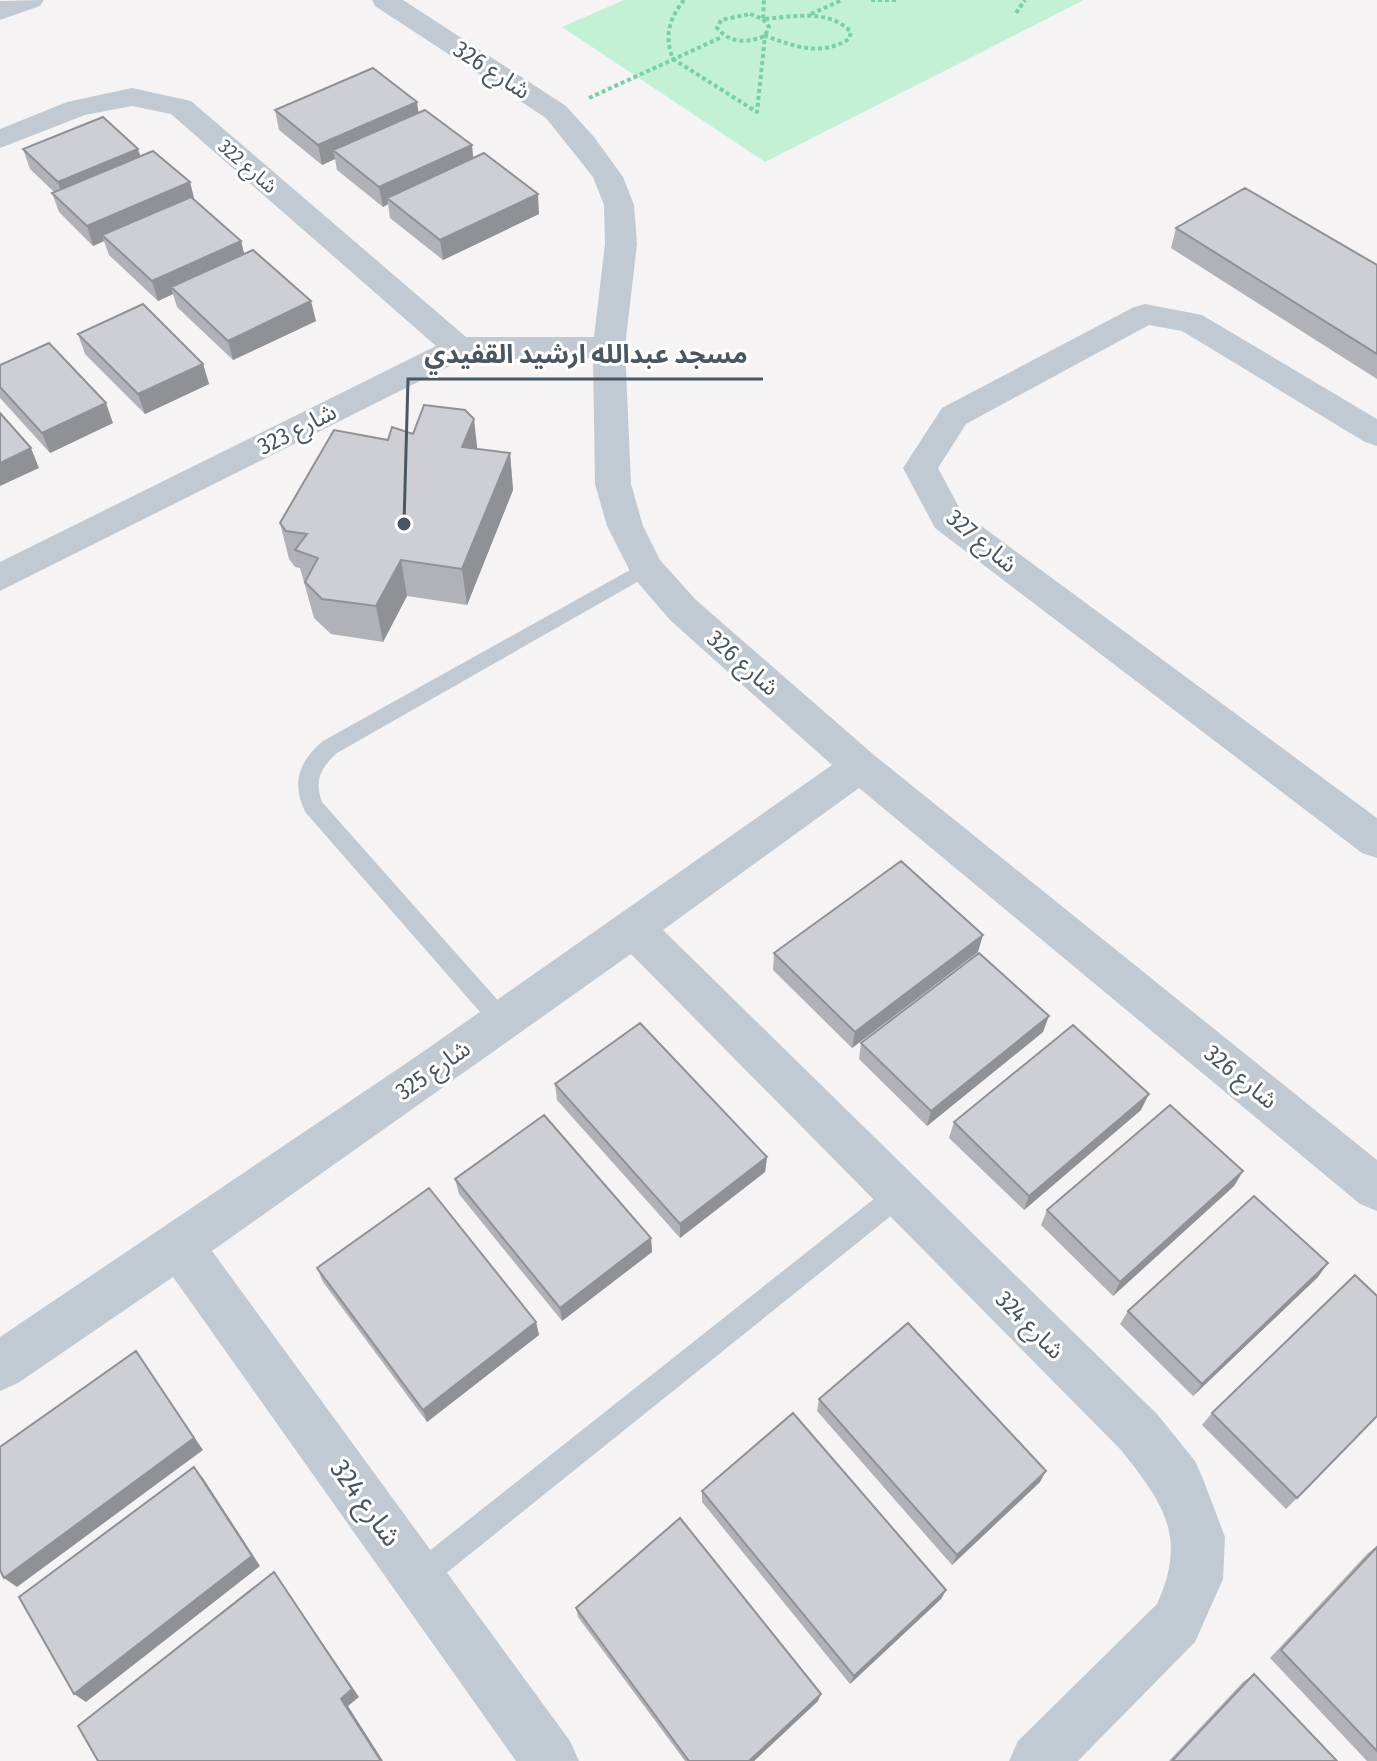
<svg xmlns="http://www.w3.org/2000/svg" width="1377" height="1761" font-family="'Fira Sans Condensed','Noto Sans Arabic',sans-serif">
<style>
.green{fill:#c3f1d5}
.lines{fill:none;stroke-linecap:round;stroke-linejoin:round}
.path{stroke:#7ad0a6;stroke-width:4;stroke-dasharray:4 3;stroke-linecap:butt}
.service{fill:#c1cad2;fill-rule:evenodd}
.minor{fill:#c1cad2;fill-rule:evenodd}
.tertiary{fill:#c1cad2;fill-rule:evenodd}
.wall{fill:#b0b2b7}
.shaded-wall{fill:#909195}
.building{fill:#cdcfd5;stroke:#909195;stroke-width:2}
.labels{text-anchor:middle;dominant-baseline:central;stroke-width:6;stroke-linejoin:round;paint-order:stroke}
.far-street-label{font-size:20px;fill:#4a5661;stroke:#fff}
.street-label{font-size:24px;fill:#4a5661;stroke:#fff}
.near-street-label{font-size:28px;fill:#4a5661;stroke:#fff}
.leader{fill:none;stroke:#4a5661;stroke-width:3}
.callout-dot{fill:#4a5661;stroke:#fff;stroke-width:3}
.callout-label{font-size:26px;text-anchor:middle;font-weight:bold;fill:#4a5661;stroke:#fff;stroke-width:6;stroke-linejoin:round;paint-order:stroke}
</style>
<rect width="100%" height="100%" fill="#f5f3f3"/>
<path class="green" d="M624,0H1084L765,162L562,27Z"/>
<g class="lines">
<path class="path" d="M684,0C669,19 664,36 673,59L757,112L765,36C795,46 820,57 849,39L851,32C828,8 793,17 763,19L764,0
M871,0H899
M1016,13L1025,0
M750,14L763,19L769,27L765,36C747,43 731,44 717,28L721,20Z
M811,14L842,0
M589,98L722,37"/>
<path class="service" d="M646,561L656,568L653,573L337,753C321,768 314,780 322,802L510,1014L514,1021L510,1028L502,1031L494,1028L306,813C291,784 298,762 323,741Z
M898,1184L907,1187L910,1195L907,1203L429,1587L419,1591L409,1587L405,1577L409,1567L889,1187Z"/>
<path class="minor" d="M372,0H403L566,106L594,137L623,177L634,205L637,244L625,347L631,484L643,526L660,560L696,600L874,755L1377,1160V1211L1360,1204L859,788L663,930L1157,1414L1195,1461L1203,1479L1225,1537L1223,1579L1195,1642L1078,1761H1009L1018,1741L1157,1604C1188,1536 1163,1503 1121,1450L631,954L212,1251L570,1741L579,1761H516L173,1277L18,1383L0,1391V1337L417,1056L832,765L670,620L633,577L607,526L595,484L593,358L464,359L0,591V562L436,346L171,114L132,106L85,115L0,148V129L67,102L132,88L191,101L466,337H594L605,244L604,205L593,177L546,118L375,6Z
M1145,304L1202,315L1377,419V446L1365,442L1182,331L1149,325L966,424L938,468L961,511L1377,818V858L1362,853L935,528L903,468L942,408L1134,307Z"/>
<path class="tertiary" d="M44,0L40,6L0,20V1Z"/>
</g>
<path class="wall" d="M275,110L419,113L539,214L443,260L390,218L388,204L383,207L337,170L335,159L322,165L279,130Z
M23,149H138L140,156L190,182L194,200L241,241L244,254L316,321L233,360L177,307L173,294L158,301L109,255L104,241L93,246L59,212L52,193L54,192L30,169Z
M1176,228L1377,265V379L1171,248Z
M78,334L203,364L209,384L145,414L85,354Z
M0,365L113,423L50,453L0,398Z
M413,434L477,449L510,453L513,490L467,605L407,596L383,642L331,634L314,618L300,568L295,567L289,559L280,523L388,440Z
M978,952L852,1048L773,970L774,953Z
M1043,1032L927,1126L859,1059L861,1043Z
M555,1084L767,1157L765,1172L680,1238L557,1100Z
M1141,1110L1024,1210L949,1138L954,1122Z
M1243,1171L1234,1186L1113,1296L1041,1225L1047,1210Z
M455,1179L651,1238L652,1252L562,1321L459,1194Z
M317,1268L536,1322L539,1335L427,1422L323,1282Z
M1318,1277L1193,1396L1120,1324L1128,1311Z
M819,1399L1040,1482L952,1565L817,1411Z
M1212,1413L1297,1498L1286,1509L1202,1425Z
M702,1491L946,1590L941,1599L850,1684L702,1502Z
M1377,1546V1761H1367L1270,1658L1367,1554Z
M576,1608L818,1701L754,1761H685L578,1617Z
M1254,1674L1337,1761H1169L1243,1682Z"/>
<path class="shaded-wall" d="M417,102L420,122L333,150L335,159L322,165L318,145Z
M472,145L474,165L387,198L388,204L383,207L379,187Z
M138,149L144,168L64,202L58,182Z
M190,182L195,202L102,235L104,241L93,246L87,226Z
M538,194L539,214L443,260L440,240Z
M241,241L246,261L171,287L173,294L158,301L152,281Z
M311,301L316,321L233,360L228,341Z
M203,364L209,384L145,414L138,394Z
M106,403L113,423L50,453L42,433Z
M474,419L478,455L462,447Z
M31,448L39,468L0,486V463Z
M510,453L513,490L467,605L462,569Z
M401,560L407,596L383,642L376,606Z
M983,935L978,952L852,1048L855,1032Z
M1049,1016L1043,1032L927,1126L931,1111Z
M1149,1094L1141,1110L1024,1210L1029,1196Z
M767,1157L765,1172L680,1238V1224Z
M1243,1171L1234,1186L1113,1296L1120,1282Z
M651,1238L652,1252L562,1321L560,1308Z
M1328,1263L1318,1277L1193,1396L1202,1384Z
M536,1322L539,1335L427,1422L423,1410Z
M136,1351L203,1450L17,1587L4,1578Z
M194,1467L203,1478L260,1566L86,1702L74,1694Z
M1046,1471L1040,1482L952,1565L957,1555Z
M274,1572L359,1697L348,1706L383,1761H381L341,1699Z
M946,1590L941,1599L850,1684L854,1676Z
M821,1694L818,1701L754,1761H749Z"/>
<path class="building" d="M373,68L417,102L318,145L275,110Z
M425,110L472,145L379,187L333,150Z
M103,117L138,149L58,182L23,149Z
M153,151L190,182L87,226L52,193Z
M484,153L538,194L440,240L387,198Z
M1245,188L1377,265V354L1176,228Z
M191,197L241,241L152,281L102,235Z
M253,250L311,301L228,341L171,287Z
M143,304L203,364L138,394L78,334Z
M49,343L106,403L42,433L0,387V365Z
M424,405L465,410L474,419L462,447L510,453L462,569L401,560L376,606L322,599L305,582L318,558L295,550L307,534L286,531L280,523L334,430L388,440L392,427L413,434Z
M0,413L31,448L0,463Z
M901,861L983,935L855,1032L774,953Z
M979,953L1049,1016L931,1111L861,1043Z
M640,1023L767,1157L680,1224L555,1084Z
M1073,1025L1149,1094L1029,1196L954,1122Z
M1170,1105L1243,1171L1120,1282L1047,1210Z
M544,1115L651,1238L560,1308L455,1179Z
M429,1188L536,1322L423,1410L317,1268Z
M1254,1196L1328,1263L1202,1384L1128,1311Z
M1355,1275L1377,1296V1416L1297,1498L1212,1413Z
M908,1323L1046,1471L957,1555L819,1399Z
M136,1351L194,1438L4,1578L0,1570V1447Z
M793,1413L946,1590L854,1676L702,1491Z
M194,1467L252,1556L74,1694L19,1597Z
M680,1518L821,1694L749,1761H689L576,1608Z
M1377,1547V1751L1281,1650Z
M274,1572L352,1689L341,1699L381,1761H98L78,1726Z
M1254,1674L1337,1761H1172Z"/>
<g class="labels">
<g class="far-street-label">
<text transform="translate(248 166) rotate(41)">شارع 322</text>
</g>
<g class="street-label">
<text transform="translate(492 70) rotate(33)">شارع 326</text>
<text transform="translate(297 429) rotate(-27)">شارع 323</text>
<text transform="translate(982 541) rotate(40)">شارع 327</text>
<text transform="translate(743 663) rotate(41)">شارع 326</text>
<text transform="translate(433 1070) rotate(-35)">شارع 325</text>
<text transform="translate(1241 1077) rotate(39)">شارع 326</text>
<text transform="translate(1030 1325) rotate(45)">شارع 324</text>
</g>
<g class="near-street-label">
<text transform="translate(366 1503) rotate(54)">شارع 324</text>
</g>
</g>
<path class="leader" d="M404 524L408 379H763"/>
<circle class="callout-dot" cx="404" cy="524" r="8"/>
<g class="callout-label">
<text x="586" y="363">مسجد عبدالله ارشيد القفيدي</text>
</g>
</svg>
